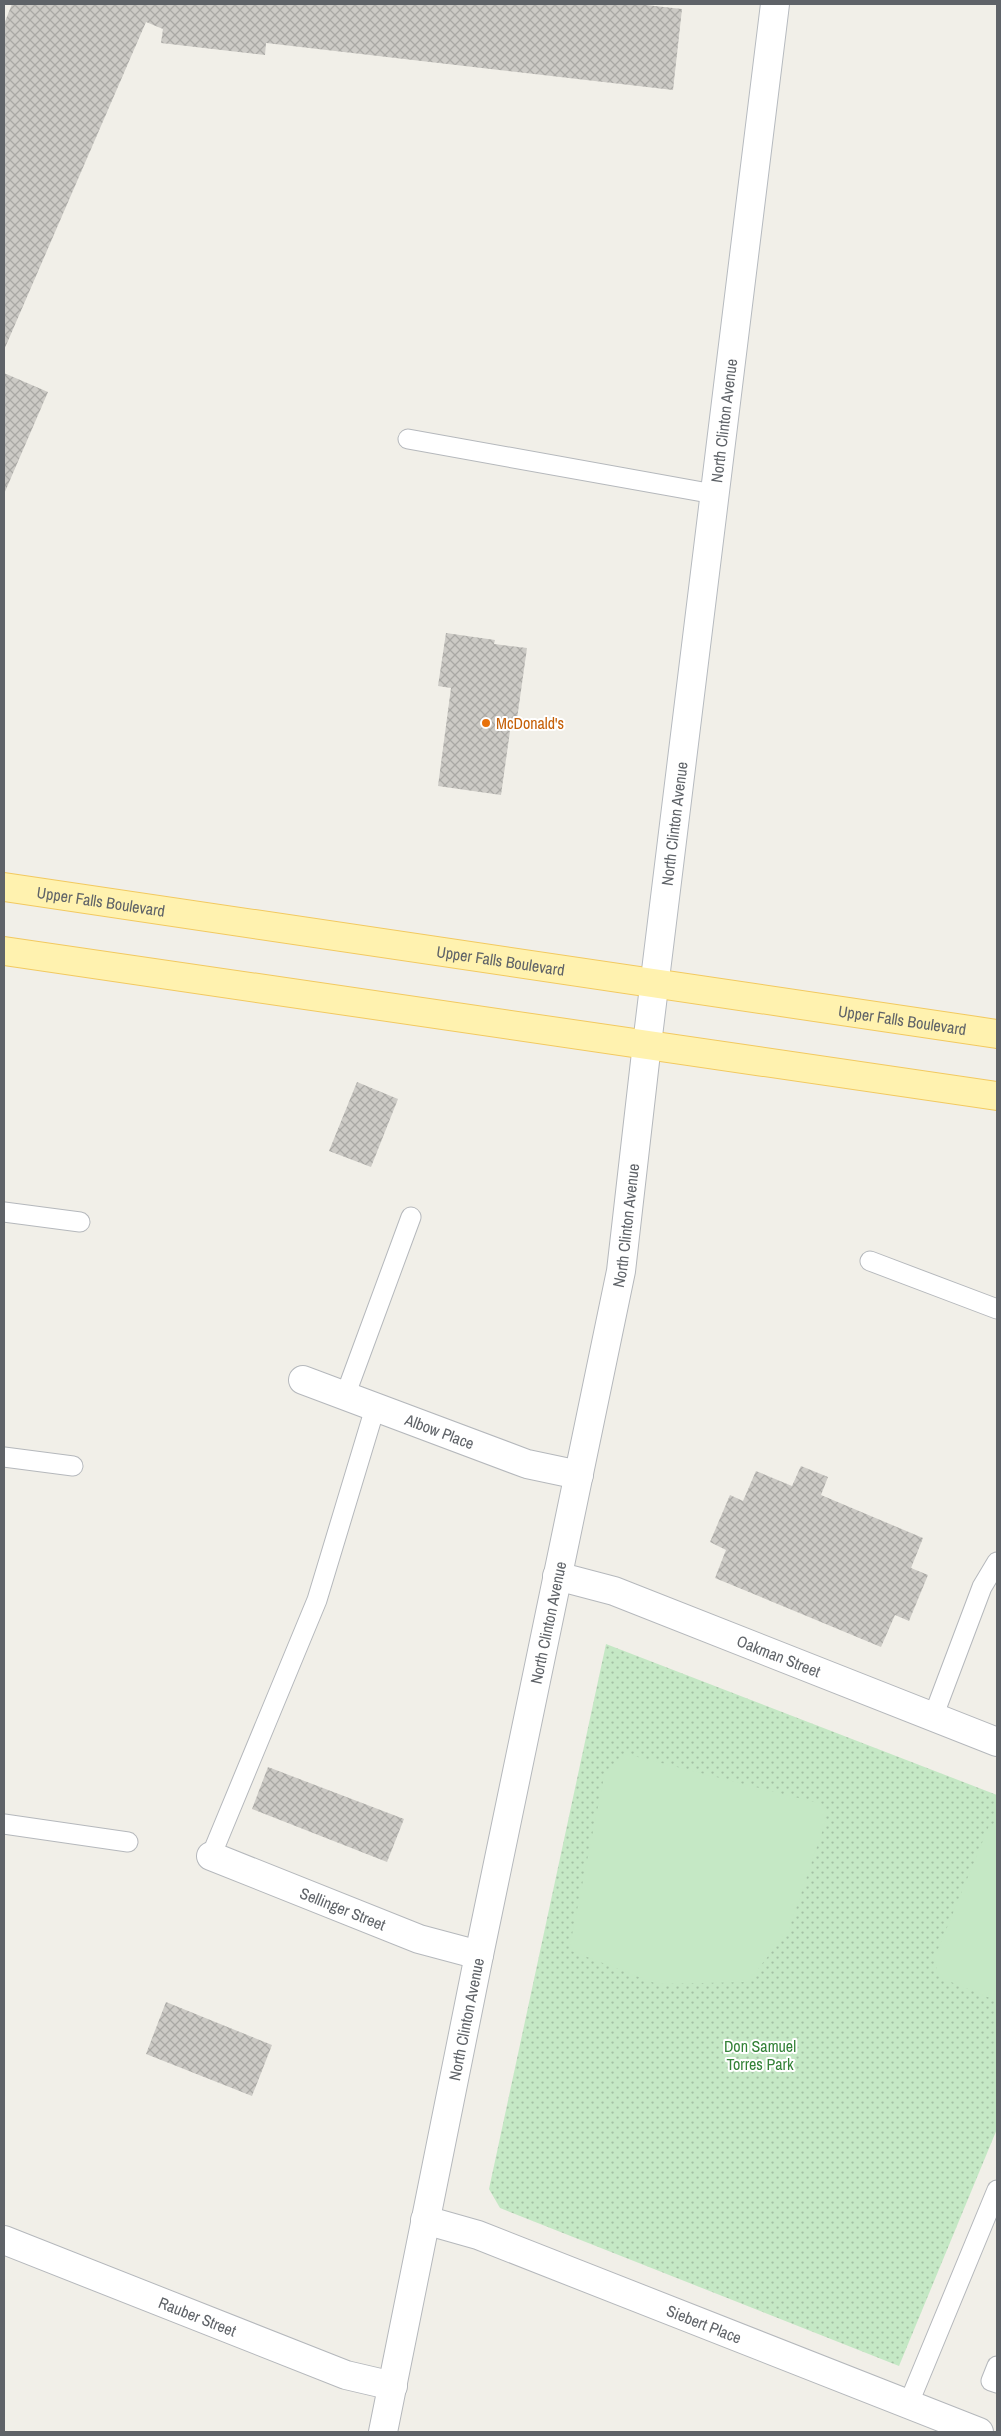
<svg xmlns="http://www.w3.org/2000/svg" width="1001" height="2436" font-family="'Archivo Narrow',sans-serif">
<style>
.grass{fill:url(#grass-dots)}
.garden{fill:#c5e8c5}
.building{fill:url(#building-cross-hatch)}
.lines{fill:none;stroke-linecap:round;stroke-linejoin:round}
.service-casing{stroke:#b5b8bc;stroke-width:21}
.minor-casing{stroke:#b5b8bc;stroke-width:30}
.tertiary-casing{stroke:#b5b8bc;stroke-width:30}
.secondary-casing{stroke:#b6babf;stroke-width:30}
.primary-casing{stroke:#f2c960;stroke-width:30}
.service{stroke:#fff;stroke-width:19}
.minor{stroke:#fff;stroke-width:28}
.tertiary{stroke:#fff;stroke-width:28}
.secondary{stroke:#fff;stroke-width:28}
.primary{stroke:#fff2af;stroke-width:28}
.food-dot{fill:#e8710a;stroke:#fff;stroke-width:2}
.labels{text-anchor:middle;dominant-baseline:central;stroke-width:4;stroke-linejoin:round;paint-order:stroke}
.street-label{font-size:16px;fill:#5f6368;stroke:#fff}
.food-label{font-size:16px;fill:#c56008;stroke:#fff;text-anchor:start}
.park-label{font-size:16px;fill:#348238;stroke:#fff}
</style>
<defs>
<pattern id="grass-dots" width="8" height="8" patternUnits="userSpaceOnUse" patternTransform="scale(1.25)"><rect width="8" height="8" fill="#c5e8c5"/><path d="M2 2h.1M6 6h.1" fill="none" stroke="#a3c0a4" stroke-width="1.8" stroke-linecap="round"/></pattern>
<pattern id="building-cross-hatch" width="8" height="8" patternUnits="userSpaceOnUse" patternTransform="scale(1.25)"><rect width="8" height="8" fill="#cccac5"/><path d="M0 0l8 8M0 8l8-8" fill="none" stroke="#a9a8a4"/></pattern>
</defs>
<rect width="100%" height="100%" fill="#f1efe8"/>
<path class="grass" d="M606,1644L997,1795V2129L899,2366L500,2208L489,2189Z"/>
<path class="garden" d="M626,1754L826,1805L825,1823L789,1929L748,1982L657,1984L569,1950L605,1772Z
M997,1822V2001L939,1977L934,1959L989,1826Z"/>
<path class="building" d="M12,4H637L682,9L673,90L266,43L265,55L161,43L163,29L146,22L4,350V24Z
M4,373L48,392L4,494Z
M446,633L495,640L494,644L527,648L516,726L511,724L501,795L438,786L451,688L438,686Z
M357,1082L398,1099L371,1167L329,1151Z
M801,1466L828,1477L821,1495L923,1538L911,1568L928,1575L909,1621L895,1615L881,1647L715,1578L726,1550L710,1542L730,1495L743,1501L756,1471L792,1486Z
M268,1767L404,1819L387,1862L252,1809Z
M166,2002L272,2045L252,2096L146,2054Z"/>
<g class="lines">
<g class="service-casing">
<path id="service" d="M408,439L714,494
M4,1212L80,1222
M870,1261L997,1309
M345,1396L411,1217
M4,1457L73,1466
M933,1717L982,1587L997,1562
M4,1824L128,1842
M211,1856L317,1600L375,1408
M997,2366L991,2381L997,2383
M908,2405L997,2190"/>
</g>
<g class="minor-casing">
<g id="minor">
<path id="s1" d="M303,1380L527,1464L579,1475"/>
<path id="s2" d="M557,1576L614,1591L997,1742"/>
<path id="s3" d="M211,1856L419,1939L479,1955"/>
<path id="s4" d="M425,2220L478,2235L979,2432"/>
<path id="s5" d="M4,2240L346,2375L393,2386"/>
</g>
</g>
<g class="tertiary-casing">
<g id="tertiary">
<path id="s6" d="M383,2432L479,1955L621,1271L647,1044"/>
</g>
</g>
<g class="secondary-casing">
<g id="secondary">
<path id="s7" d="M647,1044L775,4"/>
</g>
</g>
<g class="primary-casing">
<g id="primary">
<path id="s8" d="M4,887L997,1034"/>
<path d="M4,951L997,1096"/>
</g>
</g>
<use href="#service" class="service"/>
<use href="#minor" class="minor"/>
<use href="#tertiary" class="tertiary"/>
<use href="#secondary" class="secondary"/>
<use href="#primary" class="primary"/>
</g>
<circle class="food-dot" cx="486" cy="723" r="5"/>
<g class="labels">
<g class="street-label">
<text stroke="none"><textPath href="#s7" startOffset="628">North Clinton Avenue</textPath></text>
<text stroke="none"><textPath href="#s7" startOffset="222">North Clinton Avenue</textPath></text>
<text stroke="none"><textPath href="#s8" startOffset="98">Upper Falls Boulevard</textPath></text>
<text stroke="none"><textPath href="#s8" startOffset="502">Upper Falls Boulevard</textPath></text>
<text stroke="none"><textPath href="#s8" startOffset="908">Upper Falls Boulevard</textPath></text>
<text stroke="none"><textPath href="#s6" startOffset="1231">North Clinton Avenue</textPath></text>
<text stroke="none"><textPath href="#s1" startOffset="146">Albow Place</textPath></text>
<text stroke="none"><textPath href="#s6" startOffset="826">North Clinton Avenue</textPath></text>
<text stroke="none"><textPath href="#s2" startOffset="236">Oakman Street</textPath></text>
<text stroke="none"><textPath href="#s3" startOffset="142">Sellinger Street</textPath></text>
<text stroke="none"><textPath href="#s6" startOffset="421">North Clinton Avenue</textPath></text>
<text stroke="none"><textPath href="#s5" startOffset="208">Rauber Street</textPath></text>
<text stroke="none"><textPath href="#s4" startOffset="298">Siebert Place</textPath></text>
</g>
<g class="food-label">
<text x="496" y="723">McDonald's</text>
</g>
<g class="park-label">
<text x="760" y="2046">Don Samuel<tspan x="760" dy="18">Torres Park</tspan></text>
</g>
</g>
<rect width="1001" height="2436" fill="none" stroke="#5f6368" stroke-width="10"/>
</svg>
